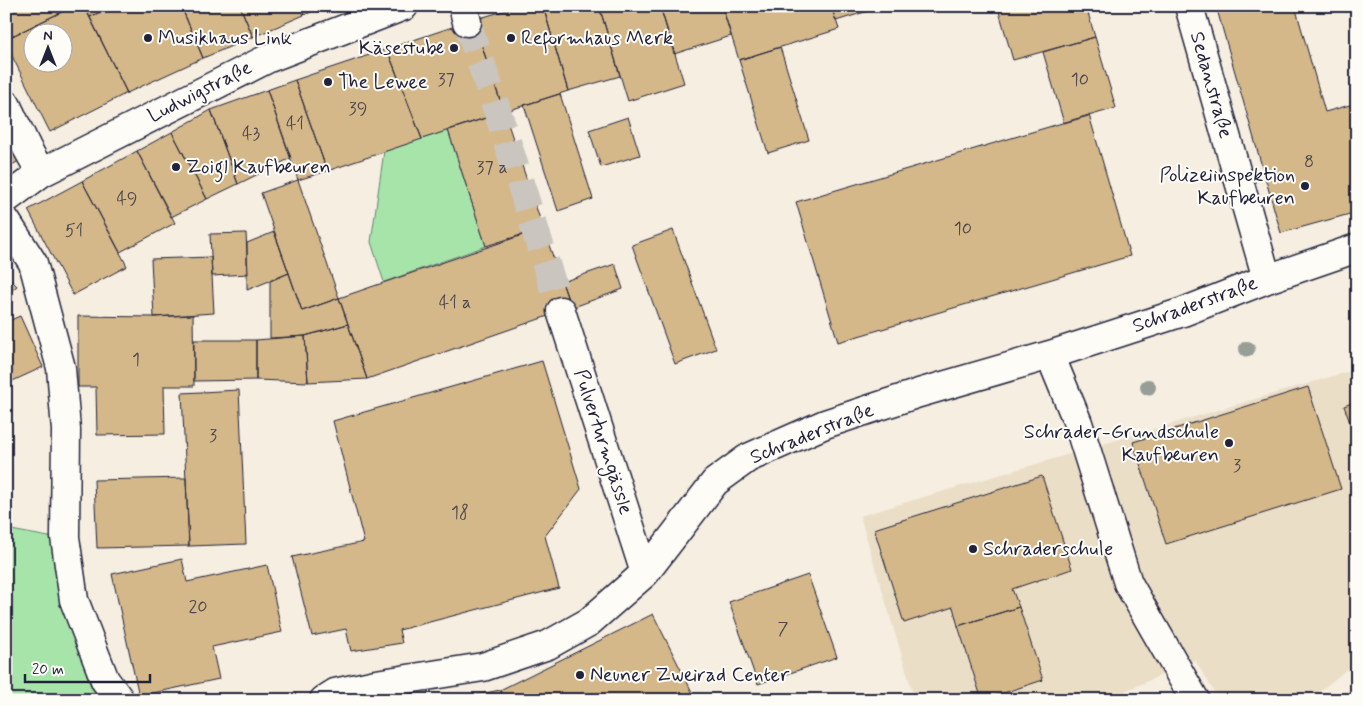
<svg xmlns="http://www.w3.org/2000/svg" width="1363" height="706" font-family="Mynerve,sans-serif">
<style>
.built{fill:#ebdec7}
.green{fill:#a7e4aa;stroke:#648372}
.building{fill:#d4b889;stroke:#22223b;fill-rule:evenodd}
.lines{fill:none;stroke-linecap:round;stroke-linejoin:round}
.minor-tunnel{stroke:#cbc5c0;stroke-width:28;stroke-dasharray:28 14;stroke-linecap:butt}
.minor-casing{stroke:#22223b;stroke-width:31}
.minor{stroke:#fdfcf7;stroke-width:28}
.tree{fill:#979e98}
.poi-dot{fill:#22223b;stroke:#fdfcf7;stroke-width:2}
.labels{text-anchor:middle;dominant-baseline:central;stroke-width:4;stroke-linejoin:round;paint-order:stroke}
.number-label{font-size:18px;fill:#4e484e}
.poi-label{font-size:20px;fill:#22223b;stroke:#fdfcf7;text-anchor:start}
.street-label{font-size:20px;fill:#22223b;stroke:#fdfcf7}
</style>
<rect width="100%" height="100%" fill="#f5eee1"/>
<filter id="ink" filterUnits="userSpaceOnUse"><feTurbulence type="fractalNoise" baseFrequency=".02" numOctaves="2"/><feDisplacementMap in="SourceGraphic" scale="10" xChannelSelector="R" yChannelSelector="G"/><feConvolveMatrix kernelMatrix="1 2 1 2 8 2 1 2 1" color-interpolation-filters="sRGB"/></filter>
<g filter="url(#ink)">
<path class="built" d="M1357,369V661L1309,700H1219L1195,660L1105,700H915L860,516Z"/>
<path class="green" d="M448,130L486,246L384,282L371,242L384,151Z
M6,529L54,538L60,601L92,689L100,700H6Z"/>
<path class="building" d="M6,6H74L6,39Z
M74,6H84L127,93L50,132L6,44V39ZM32,32H62V62H32Z
M84,6H112L90,17Z
M112,6H181L203,58L127,93L90,17Z
M181,6H240L253,37L203,58Z
M240,6H300L304,15L253,37Z
M300,6H325L304,15Z
M521,6H543L568,91L504,112L473,20Z
M543,6H599L620,76L568,91Z
M599,6H660L684,83L628,101Z
M660,6H722L731,36L674,54Z
M722,6H831L839,29L739,60Z
M831,6H884L836,21Z
M1004,6H1086L1095,37L1013,60L998,8Z
M1216,6H1295L1325,112L1357,103V212L1281,233Z
M473,20L504,112L422,139L387,49Z
M1095,37L1116,108L1064,123L1043,52Z
M780,47L809,140L768,153L739,60Z
M387,49L422,139L327,171L295,80Z
M295,80L327,171L298,180L267,90Z
M267,90L291,158L238,184L211,110Z
M560,94L593,199L558,211L524,105Z
M211,110L238,184L207,199L172,132Z
M504,112L543,228L486,246L448,130Z
M1089,115L1130,256L838,342L796,202Z
M628,117L640,155L601,167L589,130Z
M172,132L207,199L171,217L137,151Z
M6,138L19,161L6,168Z
M137,151L175,223L120,252L82,181Z
M298,180L339,298L302,311L261,193Z
M82,181L127,266L73,295L28,210Z
M543,228L571,308L367,379L339,298Z
M673,230L716,349L675,364L632,245Z
M274,232L289,273L247,290V243Z
M246,233L248,274L212,276L210,234Z
M211,257L214,313L154,317L151,259Z
M615,264L623,289L571,308L562,282Z
M289,273L302,311L339,298L348,324L305,336L270,338V281Z
M6,275L17,286L6,295Z
M193,315L194,386H164L165,434L97,435L96,387H78V316L154,317Z
M20,316L43,367L6,384V322Z
M348,324L367,379L308,382L305,336Z
M305,336L308,382L256,380V340Z
M194,340H256V380L194,381Z
M542,361L581,489L545,536L559,588L399,630L402,643L351,651L346,629L312,636L292,557L364,542L333,421Z
M1308,387L1341,489L1166,544L1133,442Z
M239,390L246,544L189,546L182,393Z
M1357,401V442L1344,406Z
M1042,476L1072,569L1012,589L1019,607L958,626L953,607L904,623L874,529Z
M186,478L189,546L97,548L94,480Z
M182,559L187,582L267,565L282,632L212,647L219,679L139,696L112,574Z
M808,575L837,657L758,684L729,602Z
M1019,607L1043,680L982,700L958,626Z
M653,614L696,700H505L500,690Z
M500,690L505,700H452Z"/>
<g class="lines">
<path class="minor-tunnel" d="M467,22L498,113L561,311"/>
<g class="minor-casing">
<path id="minor" d="M463,6L467,22
M1189,6L1267,279
M6,104L27,148L41,173
M6,199L41,173L269,58L404,6
M6,221L33,263L61,368L66,430L65,537L74,600L105,680L120,700
M561,311L645,573
M1050,355L1078,423L1128,583L1195,700
M324,700L335,693L376,684L483,667L548,645L589,622L645,573L715,482L748,458L825,424L919,393L1050,355L1183,312L1267,279L1357,248"/>
</g>
<use href="#minor" class="minor"/>
</g>
<g class="tree">
<circle cx="1247" cy="349" r="8"/>
<circle cx="1148" cy="387" r="8"/>
</g>
</g>
<g class="poi-dot">
<circle cx="148" cy="38" r="5"/>
<circle cx="511" cy="38" r="5"/>
<circle cx="454" cy="48" r="5"/>
<circle cx="328" cy="82" r="5"/>
<circle cx="176" cy="167" r="5"/>
<circle cx="1305" cy="186" r="5"/>
<circle cx="1229" cy="443" r="5"/>
<circle cx="973" cy="549" r="5"/>
<circle cx="580" cy="675" r="5"/>
</g>
<g class="labels">
<g class="number-label">
<text x="446" y="80">37</text>
<text x="1080" y="80">10</text>
<text x="358" y="109">39</text>
<text x="295" y="124">41</text>
<text x="251" y="134">43</text>
<text x="1309" y="162">8</text>
<text x="492" y="168">37 a</text>
<text x="127" y="199">49</text>
<text x="963" y="229">10</text>
<text x="74" y="231">51</text>
<text x="455" y="303">41 a</text>
<text x="136" y="360">1</text>
<text x="213" y="436">3</text>
<text x="1237" y="466">3</text>
<text x="460" y="513">18</text>
<text x="198" y="607">20</text>
<text x="783" y="629">7</text>
</g>
<g class="poi-label">
<text x="158" y="38">Musikhaus Link</text>
<text x="521" y="38">Reformhaus Merk</text>
<text x="444" y="48" text-anchor="end">Käsestube</text>
<text x="338" y="82">The Lewee</text>
<text x="186" y="167">Zoigl Kaufbeuren</text>
<text x="1295" y="175" text-anchor="end">Polizeiinspektion<tspan x="1295" dy="23">Kaufbeuren</tspan></text>
<text x="1219" y="432" text-anchor="end">Schrader-Grundschule<tspan x="1219" dy="23">Kaufbeuren</tspan></text>
<text x="983" y="549">Schraderschule</text>
<text x="590" y="675">Neuner Zweirad Center</text>
</g>
<g class="street-label">
<text transform="translate(1211 85) rotate(74)">Sedanstraße</text>
<text transform="translate(200 92) rotate(-27)">Ludwigstraße</text>
<text transform="translate(1195 305) rotate(-20)">Schraderstraße</text>
<text transform="translate(812 434) rotate(-22)">Schraderstraße</text>
<text transform="translate(603 442) rotate(72)">Pulverturmgässle</text>
</g>
</g>
<rect width="1363" height="706" fill="none" stroke="#fdfcf7" stroke-width="25"/>
<rect x="12" y="12" width="1338" height="681" fill="none" stroke="#22223b" stroke-width="2" filter="url(#ink)"/>
<g transform="translate(48 48)"><circle r="24" fill="#fdfcf7" stroke="#a5a5ac"/>
<path d="M0-4L9 19L0 12L-9 19Z" fill="#22223b"/>
<text y="-8" font-size="14" font-weight="bold" text-anchor="middle" fill="#22223b">N</text>
</g>
<path d="M25 674v8h125v-8" fill="none" stroke="#22223b" stroke-width="2.5"/>
<text x="32" y="674" font-size="15" fill="#22223b" stroke="#fdfcf7" stroke-width="4" paint-order="stroke">20 m</text>
</svg>
